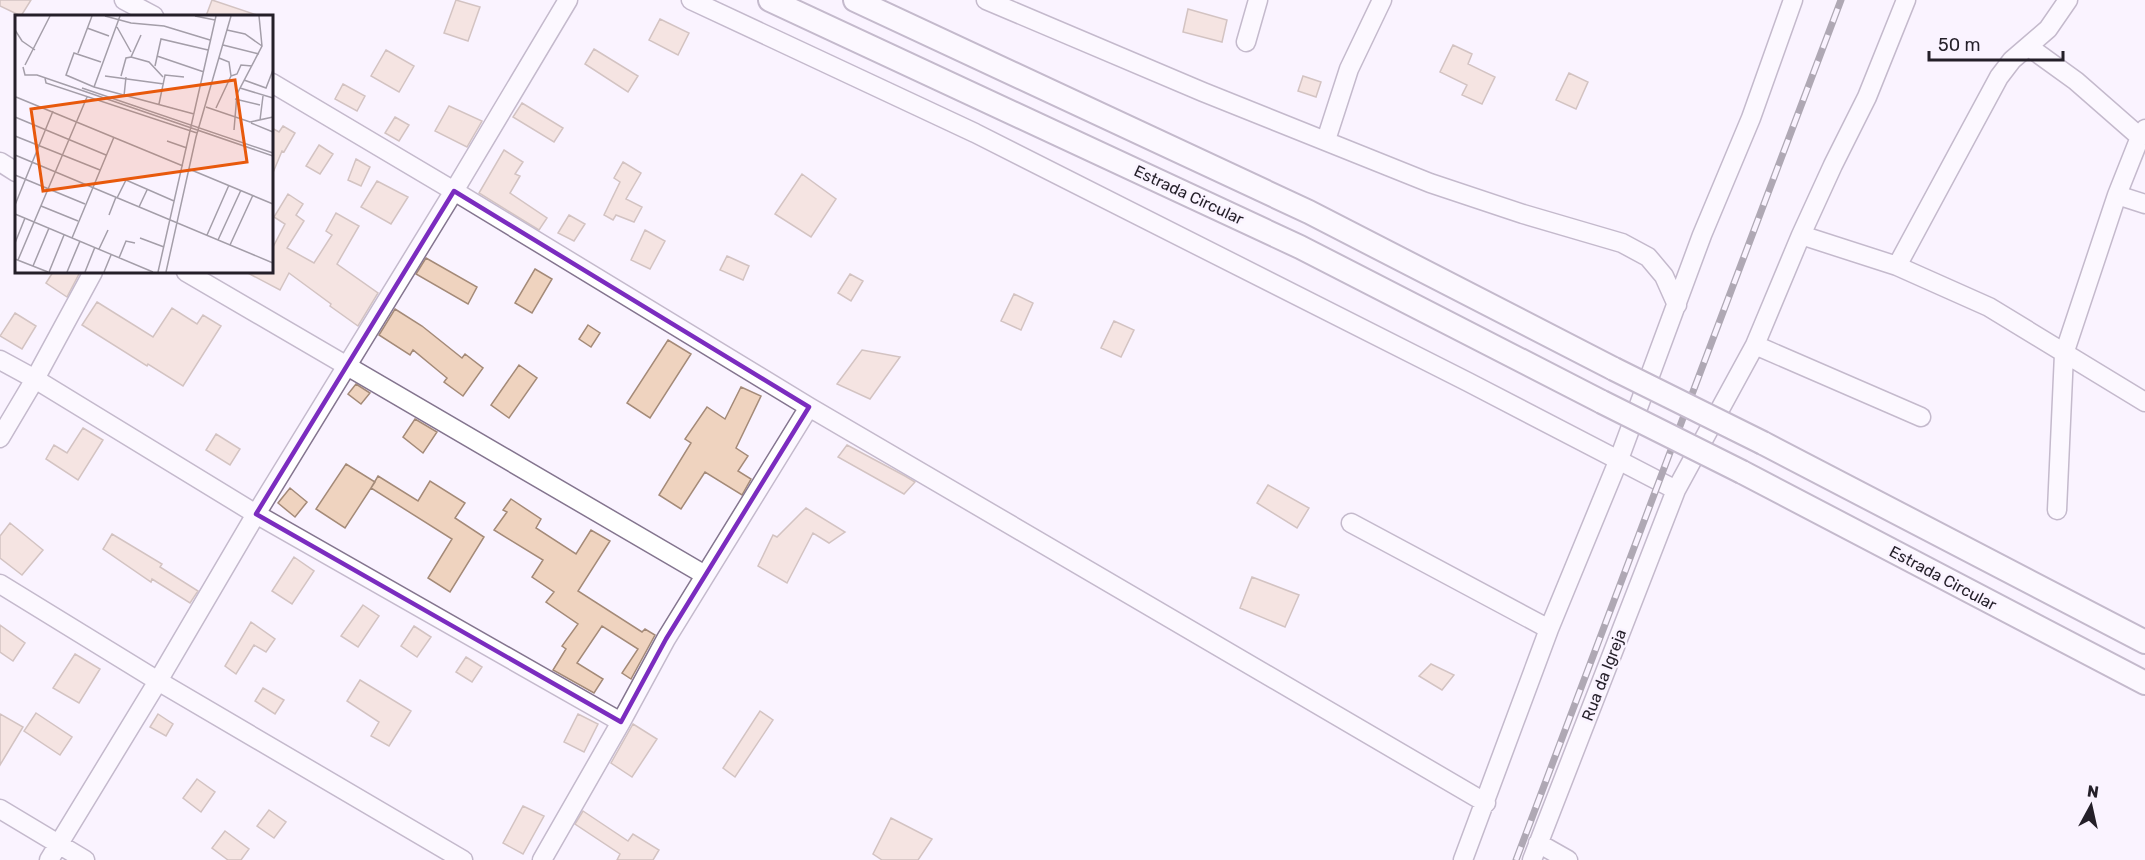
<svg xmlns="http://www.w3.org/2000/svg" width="2145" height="860" font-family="Rubik,sans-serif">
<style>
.building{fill:#efd3bf;stroke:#a48a78;stroke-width:1.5}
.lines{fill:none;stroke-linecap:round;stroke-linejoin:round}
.minor-casing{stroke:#84758f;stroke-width:21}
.major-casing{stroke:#84758f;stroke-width:26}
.minor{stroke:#fff;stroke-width:18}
.major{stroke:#fff;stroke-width:22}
.rail-casing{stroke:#554f5a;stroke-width:7}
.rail{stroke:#faf3ff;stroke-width:4.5;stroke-dasharray:14;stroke-linecap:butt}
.major-bridge-casing{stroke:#84758f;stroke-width:26;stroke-linecap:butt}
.major-bridge{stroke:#fff;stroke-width:22}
.marked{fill:none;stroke:#7b2cbf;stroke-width:4.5;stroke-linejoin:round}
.labels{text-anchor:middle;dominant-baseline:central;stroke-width:5;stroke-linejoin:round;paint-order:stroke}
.street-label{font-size:16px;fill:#241f29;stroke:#faf3ff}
.inset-road{fill:none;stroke:#a49ea9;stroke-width:1.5}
.view{fill:#e8590c;fill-opacity:0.15;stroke:#e8590c;stroke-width:3}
.inset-edge{fill:none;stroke:#241f29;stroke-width:3}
</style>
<rect width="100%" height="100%" fill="#faf3ff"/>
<path class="building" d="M0,0H31L21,16L0,6Z
M212,0L257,15L256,16H206Z
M456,0L480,7L468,41L444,33Z
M1188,9L1227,20L1222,42L1183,32Z
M660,19L689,33L678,55L649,40Z
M1453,45L1472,54L1468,64L1495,77L1482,104L1462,95L1467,85L1440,72Z
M594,49L638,76L628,92L585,64Z
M386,50L414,66L399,92L371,76Z
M1569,73L1588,82L1576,109L1556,100Z
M1303,76L1321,82L1316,97L1298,91Z
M343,84L365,96L357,111L335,99Z
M522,103L563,128L554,142L513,117Z
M449,106L482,121L467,147L435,131Z
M395,117L409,125L399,141L385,133Z
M283,126L295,133L284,152L282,151L272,175V128L279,132Z
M319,145L333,154L320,174L306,166Z
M504,150L523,162L515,174L520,176L510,193L547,218L539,230L479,193Z
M356,159L370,167L361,186L348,180Z
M623,162L641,173L626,199L642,207L634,222L616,215L613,220L604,215L620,182L614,178Z
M802,174L836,199L811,237L775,214Z
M377,181L408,197L391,224L361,207Z
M288,194L303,204L296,215L304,221L287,248L314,263L332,235L326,231L336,213L359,226L337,264L378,293L358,326L330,306L331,304L289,273L280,290L246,272H272V249L285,224L274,217Z
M569,215L585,224L574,241L558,233Z
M645,230L665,241L650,269L631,260Z
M727,256L749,266L743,280L720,270Z
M426,258L477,287L468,304L416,274Z
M535,269L552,279L532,313L515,303Z
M53,272H80L67,297L46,283Z
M850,274L863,281L851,301L838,293Z
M1014,294L1033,303L1021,330L1001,321Z
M97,302L153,337L172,308L197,324L203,315L221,326L183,386L148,364L147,366L82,325Z
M395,309L422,326L462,358L465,354L483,368L463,396L444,382L447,378L413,350L410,355L379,335Z
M15,313L36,326L22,349L0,336Z
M1114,321L1134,330L1121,357L1101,348Z
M588,325L600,333L591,347L579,339Z
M668,340L691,354L650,418L627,403Z
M862,350L900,357L870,399L837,384Z
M519,365L537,378L509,418L491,405Z
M356,384L370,393L361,404L348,394Z
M741,387L761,396L736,448L748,456L738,471L751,479L742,495L705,472L681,509L659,495L691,443L685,439L707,407L725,419Z
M415,419L437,432L423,453L403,437Z
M83,428L103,440L78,480L46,459L54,445L67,453Z
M216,434L240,449L230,465L206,450Z
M847,445L905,476L915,482L904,494L838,457Z
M346,464L375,482L345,528L316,509Z
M378,476L418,501L430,481L465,503L455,518L484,537L450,592L428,578L452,539L371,488Z
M1268,485L1309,508L1297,528L1257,503Z
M290,488L307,502L295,517L278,503Z
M511,499L541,519L536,528L576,554L591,530L610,541L578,591L642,632L645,629L655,635L631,679L622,673L638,649L602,626L577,663L603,679L594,693L553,670L566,649L562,646L578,624L546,602L554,592L532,577L543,560L494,530L507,512L503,510Z
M806,508L845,532L829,543L813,533L787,583L758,566L773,535L777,537Z
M10,523L43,550L22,575L0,558V536Z
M112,534L162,564L160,567L198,591L190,603L152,579L151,582L103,549Z
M294,557L314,571L292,604L272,591Z
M1252,577L1299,595L1285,627L1240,608Z
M363,605L379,616L358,647L341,636Z
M251,622L275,639L266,652L254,645L236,674L225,666Z
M0,625L25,643L13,661L0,652Z
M414,626L431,637L417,657L401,646Z
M75,654L100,669L79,703L53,688Z
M466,657L482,667L472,682L456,672Z
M1431,664L1454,675L1442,690L1419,676Z
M360,680L411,711L389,746L371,736L379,722L347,701Z
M263,688L284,700L275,714L255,701Z
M760,711L773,720L735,777L723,768Z
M36,713L72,737L60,755L24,731Z
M0,714L23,727L0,765Z
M158,714L173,724L166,736L150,727Z
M578,714L598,724L584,752L564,742Z
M633,724L657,739L632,777L611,763Z
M197,779L215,792L201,812L183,798Z
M523,806L544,816L523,854L503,843Z
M269,810L286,822L274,838L257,826Z
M583,811L628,841L633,834L659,850L653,860H617L620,854L575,824Z
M891,818L932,839L918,860H882L873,854Z
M225,831L249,849L241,860H228L212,848Z"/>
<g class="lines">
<g class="minor-casing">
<path id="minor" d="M124,0L154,16
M691,0L975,133L1468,382L1676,490
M986,0L1203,92L1430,183L1523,214L1622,243L1648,257L1664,276L1677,305
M1246,42L1258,0
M2029,47L2076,81L2140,137
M272,83L454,191L809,407L1486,803
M1326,140L1349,69L1382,0
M0,162L16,172
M2117,195L2145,204
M1801,235L1897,266L1989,307L2145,402
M1897,266L1999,77L2012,60L2048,29L2068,0
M186,272L705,575
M1755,345L1921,417
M0,360L35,379L256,514L621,722
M0,438L35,379L93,272
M2057,510L2064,354L2117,195L2140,137L2145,129
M1351,523L1549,629
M0,584L158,681L463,860
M0,809L85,860
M1538,843L1568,860
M49,860L158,681L256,514L454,191L568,0
M542,860L621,722L666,639L809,407
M1463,860L1549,629L1619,459L1702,235L1751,118L1793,0
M1532,860L1676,490L1755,345L1801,235L1833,165L1867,97L1906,0"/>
</g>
<g class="major-casing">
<path id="major" d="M770,0L1300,247L1602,402
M855,0L1309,212L1614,369
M1763,443L2145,642
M1742,472L2145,683"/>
</g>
<use href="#minor" class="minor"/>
<use href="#major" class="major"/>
<g class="rail-casing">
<path id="rail" d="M1516,860L1841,0"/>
</g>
<use href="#rail" class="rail"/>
<g class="major-bridge-casing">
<path id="major-bridge" d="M1614,369L1763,443
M1602,402L1742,472"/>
</g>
<use href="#major-bridge" class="major-bridge"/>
</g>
<path d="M0 0H2145V860H0ZM454,191L809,407L666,639L621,722L256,514Z" fill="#faf3ff" fill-opacity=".55" fill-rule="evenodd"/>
<path class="marked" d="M454,191L809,407L666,639L621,722L256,514Z"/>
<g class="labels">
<g class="street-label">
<text transform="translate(1189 195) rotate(25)">Estrada Circular</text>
<text transform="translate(1943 578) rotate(28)">Estrada Circular</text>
<text transform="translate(1604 675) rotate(-69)">Rua da Igreja</text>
</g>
</g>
<g transform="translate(15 15)">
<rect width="258" height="258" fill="#faf3ff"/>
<path class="inset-road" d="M90,1L116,8L149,11L195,25M180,1L200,5M102,12L116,37M72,13L94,21M0,15L7,26L20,35M212,15L230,19L247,31M208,30L244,39M63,38L77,1M142,41L189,57M116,42L134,47L148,62M86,47L59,38L51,60L79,72L179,99M10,50L35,1M140,51L146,24L193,35M8,52L10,60H22L258,141M90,61L149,69M106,61L111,43L116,42L126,20M216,61L222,59L226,50L237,51M30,63L31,68L182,118M229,65L251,73L258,55M79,72L105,1M67,73L258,138M225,73L258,83M109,81L111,62M1,82L168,151M220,84L245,90M144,89L150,60L169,62M191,92L235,107L258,102M201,93L216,61L214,47L204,43M0,102L91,140M245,105L248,81M236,108L258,117M219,115L222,79L247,31L244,1M0,121L85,155M152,126L172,133M0,140L258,248M174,154L258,189M0,160L70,189M102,183L111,165L159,186M0,190L38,96M26,191L63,206M124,192L132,175M0,199L138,257M94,200L101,182M192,220L214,170M57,223L99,122M125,223L149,232M203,225L226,175M0,228L10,203M215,230L238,180M84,234L93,215M104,243L111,226L120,228M0,244L33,257M3,245L72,82M18,251L34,213M34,257L49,220M52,257L65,226M70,257L80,232M89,257L96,240M143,257L201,1M151,257L181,122L216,1"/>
<path class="view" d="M220,65L232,147L28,176L16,94Z"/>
<rect width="258" height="258" class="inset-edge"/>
</g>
<g transform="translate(2091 806) rotate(8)" stroke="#faf3ff" stroke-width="4.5" paint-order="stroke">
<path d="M0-4.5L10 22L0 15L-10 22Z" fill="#241f29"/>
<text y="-9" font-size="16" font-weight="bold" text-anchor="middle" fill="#241f29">N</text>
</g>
<path d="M1929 51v9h134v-9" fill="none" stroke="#241f29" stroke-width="3"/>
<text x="1938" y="51" font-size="18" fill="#241f29" stroke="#faf3ff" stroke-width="4.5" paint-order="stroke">50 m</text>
</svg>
